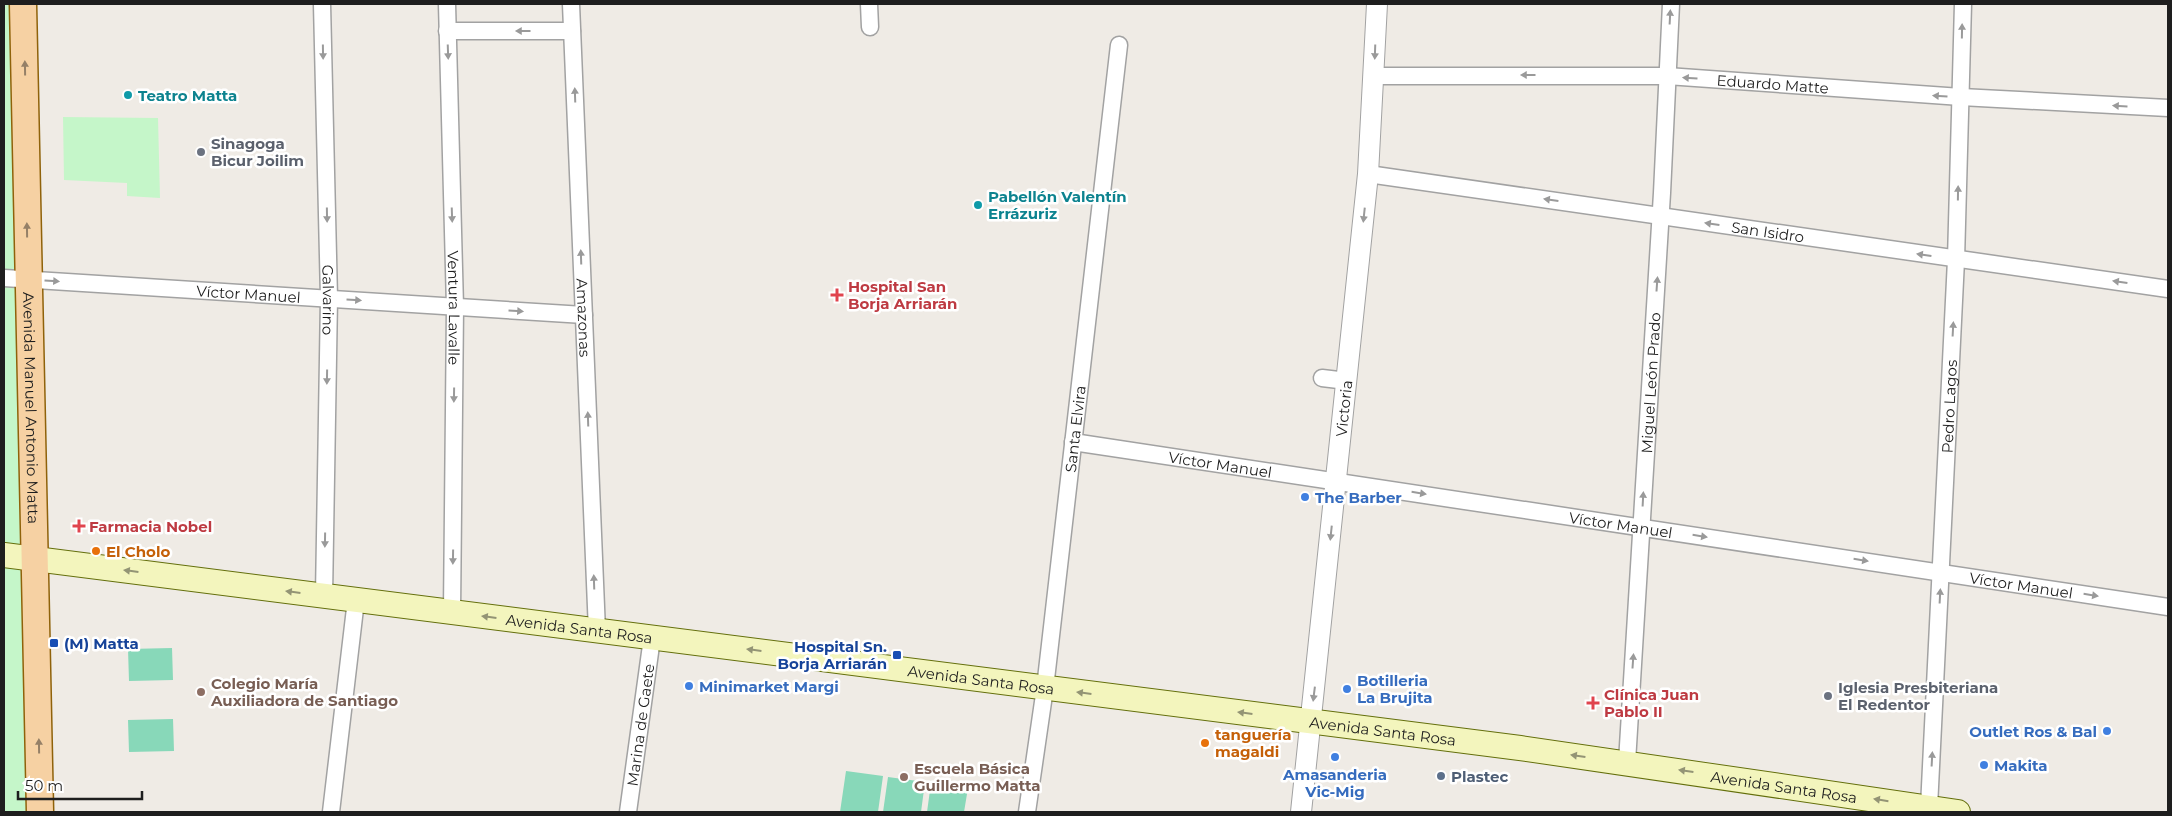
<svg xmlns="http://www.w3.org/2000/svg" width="2172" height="816" font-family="Montserrat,sans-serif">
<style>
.park{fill:#c5f6c9}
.pitch{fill:#88d8b9}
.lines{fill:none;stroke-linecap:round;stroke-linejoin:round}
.minor-casing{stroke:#a2a2a2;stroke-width:19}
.tertiary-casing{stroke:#a2a2a2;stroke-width:22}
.secondary-casing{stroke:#646f0c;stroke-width:26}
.primary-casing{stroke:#8f620a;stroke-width:29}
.minor{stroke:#fff;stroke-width:16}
.tertiary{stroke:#fff;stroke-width:20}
.secondary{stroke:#f3f5bd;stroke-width:24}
.primary{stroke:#f6d1a3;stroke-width:26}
.oneway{fill:#9a9a9a}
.oneway2{fill:#958067}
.oneway3{fill:#939475}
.culture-dot{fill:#0f9aa8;stroke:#fff;stroke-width:2}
.worship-dot{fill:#6b7280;stroke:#fff;stroke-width:2}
.health-dot{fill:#e0444e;stroke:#fff;stroke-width:2}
.shop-dot{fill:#3f7fe0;stroke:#fff;stroke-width:2}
.food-dot{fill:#e8710a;stroke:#fff;stroke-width:2}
.transit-dot{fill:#1a4fb4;stroke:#fff;stroke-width:2}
.education-dot{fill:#8d6e63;stroke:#fff;stroke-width:2}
.service-dot{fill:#5c6f8a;stroke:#fff;stroke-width:2}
.labels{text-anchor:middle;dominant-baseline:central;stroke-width:5;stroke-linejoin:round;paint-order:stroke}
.street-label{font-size:15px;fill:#1e1e1e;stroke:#fff}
.culture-label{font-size:15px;font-weight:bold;fill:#0d838f;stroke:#fff;text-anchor:start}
.worship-label{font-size:15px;font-weight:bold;fill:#5b616d;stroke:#fff;text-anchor:start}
.health-label{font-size:15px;font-weight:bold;fill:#be3a42;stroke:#fff;text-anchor:start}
.shop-label{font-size:15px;font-weight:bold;fill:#366cbe;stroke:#fff;text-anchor:start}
.food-label{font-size:15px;font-weight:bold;fill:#c56008;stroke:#fff;text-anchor:start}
.transit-label{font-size:15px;font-weight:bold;fill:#164399;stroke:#fff;text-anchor:start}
.education-label{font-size:15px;font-weight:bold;fill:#785e54;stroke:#fff;text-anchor:start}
.service-label{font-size:15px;font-weight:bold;fill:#4e5e75;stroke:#fff;text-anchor:start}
</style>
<rect width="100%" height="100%" fill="#efebe5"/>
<path class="park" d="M4,4H12L27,812H4Z
M63,117L158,118L160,198L127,196V183L64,180Z"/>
<path class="pitch" d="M172,648L173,680L129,681L128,649Z
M173,719L174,751L129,752L128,720Z
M846,771L883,776L878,812H840Z
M888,777L925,782L921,812H883Z
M931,783L968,788L964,812H927Z"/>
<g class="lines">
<g class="minor-casing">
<g id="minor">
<path id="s1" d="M322,4L329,298L324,596"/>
<path id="s2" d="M447,4L455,307L452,612"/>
<path id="s3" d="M571,4L597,631"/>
<path d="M869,4L870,27"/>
<path d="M447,31H572"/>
<path id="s4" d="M1375,76H1667L1961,97L2168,108"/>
<path id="s5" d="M1368,174L2168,289"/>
<path id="s6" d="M4,278L584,315"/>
<path d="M1322,378L1347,381"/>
<path id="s7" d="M1073,442L2168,607"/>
<path id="s8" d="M1627,762L1662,193L1671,4"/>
<path id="s9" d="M1929,807L1956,260L1963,4"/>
<path d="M331,812L356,600"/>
<path id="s10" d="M628,812L652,638"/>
<path id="s11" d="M1027,812L1045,688L1119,45"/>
</g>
</g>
<g class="tertiary-casing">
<g id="tertiary">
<path id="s12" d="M1301,812L1368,174L1377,4"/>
</g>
</g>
<g class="secondary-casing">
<g id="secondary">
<path id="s13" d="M4,555L1520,748L1958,812"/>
</g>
</g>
<g class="primary-casing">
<g id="primary">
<path id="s14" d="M23,4L40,812"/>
</g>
</g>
<use href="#minor" class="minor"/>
<use href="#tertiary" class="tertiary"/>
<use href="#secondary" class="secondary"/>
<use href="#primary" class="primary"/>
</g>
<defs><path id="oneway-solid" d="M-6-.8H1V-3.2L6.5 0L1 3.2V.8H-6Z" transform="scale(1.25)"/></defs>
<g class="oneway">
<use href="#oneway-solid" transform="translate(1670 17) rotate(-87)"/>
<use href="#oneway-solid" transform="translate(523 31) rotate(180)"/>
<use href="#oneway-solid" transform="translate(1962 31) rotate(-89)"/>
<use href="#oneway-solid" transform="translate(323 52) rotate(89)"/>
<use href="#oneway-solid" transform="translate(448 52) rotate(88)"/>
<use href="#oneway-solid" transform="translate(1375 52) rotate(92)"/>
<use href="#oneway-solid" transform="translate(1528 75) rotate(180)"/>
<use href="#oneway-solid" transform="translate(1690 78) rotate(-176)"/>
<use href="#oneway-solid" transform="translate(575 95) rotate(-92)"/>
<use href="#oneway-solid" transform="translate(1940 96) rotate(-176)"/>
<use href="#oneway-solid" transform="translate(2120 106) rotate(-177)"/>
<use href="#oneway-solid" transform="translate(1958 193) rotate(-89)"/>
<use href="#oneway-solid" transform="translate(1551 200) rotate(-172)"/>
<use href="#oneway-solid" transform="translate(327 215) rotate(89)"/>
<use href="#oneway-solid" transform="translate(452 215) rotate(88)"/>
<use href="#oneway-solid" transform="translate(1364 215) rotate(96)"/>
<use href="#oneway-solid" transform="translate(1712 224) rotate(-172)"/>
<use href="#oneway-solid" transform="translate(1924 255) rotate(-172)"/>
<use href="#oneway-solid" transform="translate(581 257) rotate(-92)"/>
<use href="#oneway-solid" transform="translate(52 281) rotate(4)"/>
<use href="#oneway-solid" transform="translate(2120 282) rotate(-172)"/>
<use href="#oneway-solid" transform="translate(1657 284) rotate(-86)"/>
<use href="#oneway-solid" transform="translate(354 300) rotate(4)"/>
<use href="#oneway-solid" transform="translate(516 311) rotate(4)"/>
<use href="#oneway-solid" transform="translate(1953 329) rotate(-87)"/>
<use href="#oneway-solid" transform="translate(327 377) rotate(91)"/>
<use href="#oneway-solid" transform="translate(454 395) rotate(91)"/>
<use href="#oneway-solid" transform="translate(588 419) rotate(-92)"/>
<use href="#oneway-solid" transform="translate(1419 493) rotate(9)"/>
<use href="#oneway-solid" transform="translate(1643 499) rotate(-87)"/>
<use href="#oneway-solid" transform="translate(1331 533) rotate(96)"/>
<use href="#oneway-solid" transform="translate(1700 536) rotate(9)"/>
<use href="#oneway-solid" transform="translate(325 540) rotate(91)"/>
<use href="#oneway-solid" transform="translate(453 557) rotate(91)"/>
<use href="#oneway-solid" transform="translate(1861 560) rotate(9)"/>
<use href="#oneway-solid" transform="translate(594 582) rotate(-92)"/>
<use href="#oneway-solid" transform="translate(2091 595) rotate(9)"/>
<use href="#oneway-solid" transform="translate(1940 596) rotate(-87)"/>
<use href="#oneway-solid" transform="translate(1633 661) rotate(-86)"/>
<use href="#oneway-solid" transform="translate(1314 694) rotate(97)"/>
<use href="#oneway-solid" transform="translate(1932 759) rotate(-87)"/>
</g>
<g class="oneway2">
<use href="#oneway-solid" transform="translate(25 68) rotate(-91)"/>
<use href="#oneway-solid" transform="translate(27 230) rotate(-91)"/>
<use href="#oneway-solid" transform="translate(39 746) rotate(-91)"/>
</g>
<g class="oneway3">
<use href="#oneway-solid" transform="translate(131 571) rotate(-173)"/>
<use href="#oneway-solid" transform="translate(293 592) rotate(-173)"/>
<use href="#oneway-solid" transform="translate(489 617) rotate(-173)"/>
<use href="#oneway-solid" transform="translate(754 650) rotate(-173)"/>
<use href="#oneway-solid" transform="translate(1084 693) rotate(-173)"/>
<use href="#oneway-solid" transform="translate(1245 713) rotate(-173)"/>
<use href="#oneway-solid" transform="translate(1578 756) rotate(-172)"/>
<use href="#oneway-solid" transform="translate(1686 771) rotate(-172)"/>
<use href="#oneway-solid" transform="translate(1881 800) rotate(-171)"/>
</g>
<g class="culture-dot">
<circle cx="128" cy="95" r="5"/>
<circle cx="978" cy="205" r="5"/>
</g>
<g class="worship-dot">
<circle cx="201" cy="152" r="5"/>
<circle cx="1828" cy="696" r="5"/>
</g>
<g class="health-dot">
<path d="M834.5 287.5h5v5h5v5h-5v5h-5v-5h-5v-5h5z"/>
<path d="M76.5 518.5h5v5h5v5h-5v5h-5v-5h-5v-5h5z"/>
<path d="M1590.5 695.5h5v5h5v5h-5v5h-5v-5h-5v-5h5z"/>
</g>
<g class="shop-dot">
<circle cx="1305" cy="497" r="5"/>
<circle cx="689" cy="686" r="5"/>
<circle cx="1347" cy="689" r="5"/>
<circle cx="2107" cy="731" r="5"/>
<circle cx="1335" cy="757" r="5"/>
<circle cx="1984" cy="765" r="5"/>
</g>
<g class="food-dot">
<circle cx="96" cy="551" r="5"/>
<circle cx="1205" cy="743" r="5"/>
</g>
<g class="transit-dot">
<rect x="49" y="638" width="10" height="10" rx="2.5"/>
<rect x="892" y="650" width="10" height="10" rx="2.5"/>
</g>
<g class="education-dot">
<circle cx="201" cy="692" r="5"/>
<circle cx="904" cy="777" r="5"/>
</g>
<circle class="service-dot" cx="1441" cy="776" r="5"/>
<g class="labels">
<g class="street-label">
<text stroke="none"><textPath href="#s4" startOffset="398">Eduardo Matte</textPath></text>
<text stroke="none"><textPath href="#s5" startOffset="404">San Isidro</textPath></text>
<text stroke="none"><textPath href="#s6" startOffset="245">Víctor Manuel</textPath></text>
<text stroke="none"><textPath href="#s1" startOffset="296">Galvarino</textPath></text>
<text stroke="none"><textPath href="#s2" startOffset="304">Ventura Lavalle</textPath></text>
<text stroke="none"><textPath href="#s3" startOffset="314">Amazonas</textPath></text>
<text stroke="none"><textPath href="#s8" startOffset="380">Miguel León Prado</textPath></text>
<text stroke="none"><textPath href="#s9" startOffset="401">Pedro Lagos</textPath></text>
<text stroke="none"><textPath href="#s14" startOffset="404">Avenida Manuel Antonio Matta</textPath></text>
<text stroke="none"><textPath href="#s12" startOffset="406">Victoria</textPath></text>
<text stroke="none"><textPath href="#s11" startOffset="386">Santa Elvira</textPath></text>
<text stroke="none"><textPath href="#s7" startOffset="149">Víctor Manuel</textPath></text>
<text stroke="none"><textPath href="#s7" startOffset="554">Víctor Manuel</textPath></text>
<text stroke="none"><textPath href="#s7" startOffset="959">Víctor Manuel</textPath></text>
<text stroke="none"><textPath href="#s13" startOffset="580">Avenida Santa Rosa</textPath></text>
<text stroke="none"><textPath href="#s13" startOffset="985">Avenida Santa Rosa</textPath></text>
<text stroke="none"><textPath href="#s10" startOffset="88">Marina de Gaete</textPath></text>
<text stroke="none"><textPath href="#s13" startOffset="1390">Avenida Santa Rosa</textPath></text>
<text stroke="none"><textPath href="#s13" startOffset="1795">Avenida Santa Rosa</textPath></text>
</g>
<g class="culture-label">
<text x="138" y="95">Teatro Matta</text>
<text x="988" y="196">Pabellón Valentín<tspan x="988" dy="17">Errázuriz</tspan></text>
</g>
<g class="worship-label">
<text x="211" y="143">Sinagoga<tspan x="211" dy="17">Bicur Joilim</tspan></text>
<text x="1838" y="687">Iglesia Presbiteriana<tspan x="1838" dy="17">El Redentor</tspan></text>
</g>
<g class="health-label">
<text x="848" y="286">Hospital San<tspan x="848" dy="17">Borja Arriarán</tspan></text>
<text x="89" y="526">Farmacia Nobel</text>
<text x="1604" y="694">Clínica Juan<tspan x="1604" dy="17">Pablo II</tspan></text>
</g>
<g class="shop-label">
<text x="1315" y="497">The Barber</text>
<text x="1357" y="680">Botilleria<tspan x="1357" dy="17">La Brujita</tspan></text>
<text x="699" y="686">Minimarket Margi</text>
<text x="2097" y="731" text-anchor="end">Outlet Ros &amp; Bal</text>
<text x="1994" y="765">Makita</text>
<text x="1335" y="774" text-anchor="middle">Amasanderia<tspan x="1335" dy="17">Vic-Mig</tspan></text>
</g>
<g class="food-label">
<text x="106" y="551">El Cholo</text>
<text x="1215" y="734">tanguería<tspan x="1215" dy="17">magaldi</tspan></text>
</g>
<g class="transit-label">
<text x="64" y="643">(M) Matta</text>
<text x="887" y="646" text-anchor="end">Hospital Sn.<tspan x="887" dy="17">Borja Arriarán</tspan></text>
</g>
<g class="education-label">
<text x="211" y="683">Colegio María<tspan x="211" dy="17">Auxiliadora de Santiago</tspan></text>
<text x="914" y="768">Escuela Básica<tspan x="914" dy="17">Guillermo Matta</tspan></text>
</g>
<g class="service-label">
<text x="1451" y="776">Plastec</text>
</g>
</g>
<rect width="2172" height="816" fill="none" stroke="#1e1e1e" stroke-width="10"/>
<path d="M18 791v8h124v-8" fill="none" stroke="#1e1e1e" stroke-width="2.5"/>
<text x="25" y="791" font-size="15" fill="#1e1e1e" stroke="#ffffff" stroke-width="4" paint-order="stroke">50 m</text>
</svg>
